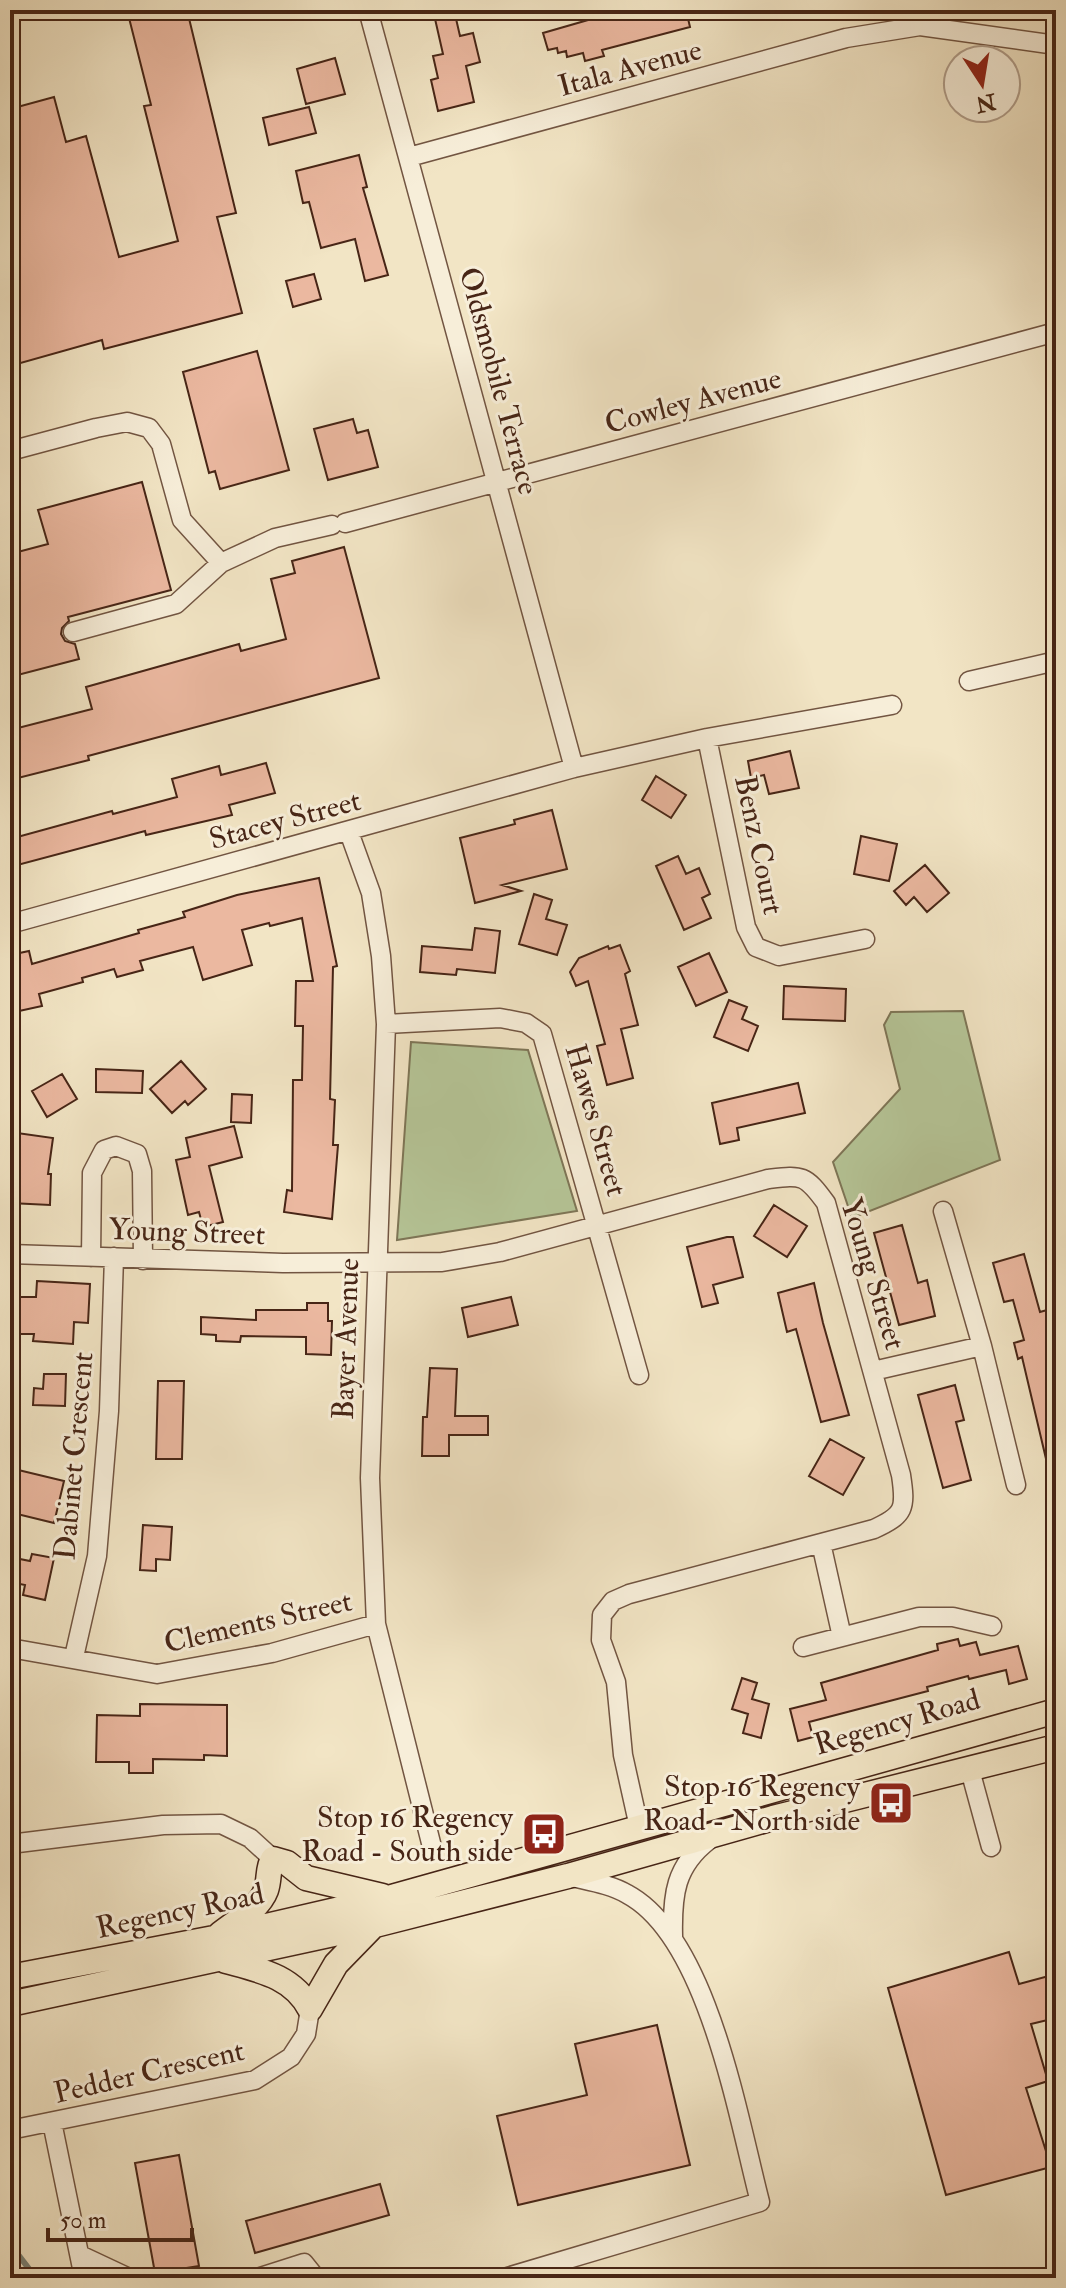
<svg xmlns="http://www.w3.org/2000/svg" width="1066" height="2288" font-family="'IM FELL Double Pica',serif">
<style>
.green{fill:#b6c698;stroke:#7e7657;stroke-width:2}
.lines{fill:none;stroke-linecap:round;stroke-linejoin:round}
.stream{stroke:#798175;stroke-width:6}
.building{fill:#ebb8a0;stroke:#472516;stroke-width:2}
.minor-casing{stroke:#725542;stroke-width:21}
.major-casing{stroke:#472516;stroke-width:27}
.minor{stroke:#f7eed9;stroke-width:18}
.major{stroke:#f2e5c5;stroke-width:24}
.labels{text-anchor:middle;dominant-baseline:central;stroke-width:6;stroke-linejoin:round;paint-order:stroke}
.street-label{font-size:30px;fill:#472516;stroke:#f7eed9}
.poi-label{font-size:30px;fill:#472516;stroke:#f7eed9;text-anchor:end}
</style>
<rect width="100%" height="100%" fill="#f2e5c5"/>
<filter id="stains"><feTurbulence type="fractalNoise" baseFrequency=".0025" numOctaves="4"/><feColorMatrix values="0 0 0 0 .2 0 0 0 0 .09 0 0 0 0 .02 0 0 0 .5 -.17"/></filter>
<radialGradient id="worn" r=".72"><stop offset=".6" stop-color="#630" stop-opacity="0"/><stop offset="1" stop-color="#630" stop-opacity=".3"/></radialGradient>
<path class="green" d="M963,1011L1000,1160L852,1218L833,1162L900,1089L884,1025L891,1012Z
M411,1042L528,1050L577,1211L397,1240Z"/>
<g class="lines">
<path class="stream" d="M10,2244L36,2278"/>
</g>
<path class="building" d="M127,10H187L236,213L217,217L242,313L104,349L102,340L10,366V109L54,97L66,142L86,136L119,257L178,241L144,106L151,105Z
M433,10H454L460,36L473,33L480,62L466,66L474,102L438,111L431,80L438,78L433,56L443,54Z
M593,10H686L690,27L602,50L604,56L585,61L583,53L567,57L566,51L558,53L557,48L548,50L543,33L595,18Z
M335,58L345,94L306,104L297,69Z
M309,107L316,133L269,145L263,118Z
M359,155L367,187L363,188L388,275L365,281L355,239L321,248L309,202L303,203L296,171Z
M314,274L321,299L293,307L286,281Z
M257,351L289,470L220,489L215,471L209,473L183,372Z
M353,419L357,433L368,430L378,467L328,480L314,429Z
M142,482L171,590L68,617L69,621L62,628L61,634L65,641L75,644L79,659L10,677V554L48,544L38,510Z
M344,547L379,678L88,756L89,760L10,780V730L92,709L86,687L239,644L241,651L286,639L271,579L295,573L292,561Z
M790,751L799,788L769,794L764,775L751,778L748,761Z
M266,763L275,793L229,805L232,815L146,835L145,831L10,867V839L112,811L113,814L177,797L172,779L219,766L221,775Z
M656,776L686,795L671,818L642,800Z
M552,810L567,869L502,885L521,891L475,903L460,838L515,824L514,820Z
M861,836L897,844L889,881L854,874Z
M678,856L686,874L699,868L710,894L702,898L711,918L684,930L656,866Z
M925,865L949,893L927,912L914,897L906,905L894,891Z
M319,878L337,966L333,967L330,1099L335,1100L333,1145H338L332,1219L284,1212L287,1190L292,1191L293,1080H302L303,1026H295L296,981H313L302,918L270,926L269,923L242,930L252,965L226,973L203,980L193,947L140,961L143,970L117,977L114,969L82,978L83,982L39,994L42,1006L10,1013V955L29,951L32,964L139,933L138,930L185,917L183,912L237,895Z
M534,894L552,900L546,919L567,925L557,955L519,944Z
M475,928L500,931L495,973L457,969L456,975L420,972L422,946L472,950Z
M620,945L630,971L625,974L638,1025L621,1029L633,1078L607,1085L597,1046L605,1044L588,981L576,986L570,972L579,958L608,946L609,949Z
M709,953L727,992L696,1006L678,967Z
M784,986L846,989L845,1021L783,1019Z
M729,1000L747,1007L742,1019L758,1026L748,1051L714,1037Z
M181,1061L206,1089L188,1105L185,1101L172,1113L150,1089Z
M96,1069L143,1071L142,1093L96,1092Z
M62,1074L77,1099L47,1117L32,1091Z
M798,1083L805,1113L737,1128L739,1140L720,1144L712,1103Z
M232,1094L252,1095L251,1123L231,1122Z
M234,1126L242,1157L209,1166L223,1222L203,1227L199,1212L188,1215L176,1160L190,1157L186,1138Z
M10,1132L53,1138L48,1174H51L50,1205L10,1203Z
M774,1205L807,1226L787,1257L754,1236Z
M902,1225L918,1283L927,1280L935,1316L899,1325L874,1233Z
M727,1237H733L743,1277L713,1285L718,1303L702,1307L687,1247Z
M1024,1254L1040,1312L1047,1310L1056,1343V1348L1051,1349L1056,1371V1479L1051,1480L1022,1357L1018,1359L1014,1343L1024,1340L1013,1300L1004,1302L993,1263Z
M37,1281L90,1284L88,1323L74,1322L73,1344L33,1341L34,1334H13L10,1297H36Z
M814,1283L823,1323L849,1415L821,1422L796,1329L787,1332L778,1293Z
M511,1297L518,1325L468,1337L462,1308Z
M307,1303H328V1321H332L331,1355L306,1354V1337L241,1336L240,1342L216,1341V1335L201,1334V1317L256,1320V1310H307Z
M430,1368L457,1369L455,1416H488V1435H449V1456H422L423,1417H427Z
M44,1374H66L65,1406L33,1405L34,1388L43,1389Z
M158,1381H184L182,1459H156Z
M955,1385L964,1420L956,1422L971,1480L943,1488L918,1395Z
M830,1439L864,1458L843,1495L809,1476Z
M10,1468L64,1481L54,1523L13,1513L15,1503L10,1502Z
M143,1525L172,1527L170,1560L156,1559V1571L140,1570Z
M32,1554L54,1558L45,1600L23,1595L25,1585L10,1582V1557L30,1561Z
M958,1639L960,1646L976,1642L980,1655L1018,1646L1027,1679L1009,1684L1006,1670L969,1679L968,1676L927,1687L928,1691L809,1722L813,1737L798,1741L790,1709L826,1700L821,1683L938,1650L937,1644Z
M742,1678L757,1683L752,1699L769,1704L761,1738L743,1733L748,1714L732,1709Z
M140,1704L227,1705V1756L204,1755V1760L153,1759V1773H129V1762H96L97,1715L140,1716Z
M1009,1952L1019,1984L1056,1974V2018L1031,2024L1048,2081L1026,2088L1051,2167L946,2195L888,1988Z
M657,2025L690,2165L518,2205L497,2116L587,2095L575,2044Z
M179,2155L199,2266L155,2273L135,2163Z
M380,2184L389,2215L255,2253L246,2221Z"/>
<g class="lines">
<g class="minor-casing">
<path id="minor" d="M368,10L574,768
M409,157L846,38L920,26L1056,45
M10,451L96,428L127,422L149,428L161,444L182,520L221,563
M345,523L1056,332
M73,632L176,604L221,563L275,538L332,525
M969,681L1056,661
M707,738L746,927L756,947L779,956L865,939
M349,832L371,893L381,956L386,1024L370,1478L376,1624L432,1847
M10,924L574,768L707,738L892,705
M386,1024L500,1018L526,1023L542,1034L639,1375
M943,1211L982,1346L1016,1485
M10,1254L283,1263L442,1262L500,1252L768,1179C802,1175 805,1174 826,1203L901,1475C906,1508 905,1515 874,1529L629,1594L613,1601L602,1615L601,1640L616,1682L623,1755L639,1827
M91,1257L92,1173L104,1150L116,1146L137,1154L142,1171L143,1260
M873,1371L982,1346
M821,1543L842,1637
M803,1647L919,1617H953L992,1626
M10,1648L157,1674L272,1653L376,1624
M74,1657L97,1556L109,1411L114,1257
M970,1770L991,1847
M10,1844L163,1825L221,1824L250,1838L273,1859
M673,1936C672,1895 675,1866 709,1840
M52,2122L84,2278
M10,2130L255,2080L291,2057L306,2034L310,2009
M80,2255L129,2278
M257,2278L304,2263L316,2278
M504,2278L760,2202C738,2118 708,1937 627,1894C610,1884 588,1881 568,1876"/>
</g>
<g class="major-casing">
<path id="major" d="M219,1935C234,1923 259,1909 266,1890C270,1879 267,1869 273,1859L287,1863L306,1878L382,1896
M226,1961C259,1970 293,1976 310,2009
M10,1977L214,1938L388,1898L1056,1711
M10,2004L375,1925L568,1876L773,1818L1056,1747
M310,2009L336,1964L373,1926"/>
</g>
<use href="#minor" class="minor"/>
<use href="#major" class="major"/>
</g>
<defs>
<g id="bus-square" transform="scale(2.3)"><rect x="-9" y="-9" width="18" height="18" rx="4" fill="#8f2418" stroke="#f7eed9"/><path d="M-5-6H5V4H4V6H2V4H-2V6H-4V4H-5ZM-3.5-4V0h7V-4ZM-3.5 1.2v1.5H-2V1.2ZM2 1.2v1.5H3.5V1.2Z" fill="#fff"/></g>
</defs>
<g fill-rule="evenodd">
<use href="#bus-square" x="891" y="1803"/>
<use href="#bus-square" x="544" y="1834"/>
</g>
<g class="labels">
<g class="street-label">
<text transform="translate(630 68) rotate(-15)">Itala Avenue</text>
<text transform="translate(499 381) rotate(75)">Oldsmobile Terrace</text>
<text transform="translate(693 401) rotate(-15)">Cowley Avenue</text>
<text transform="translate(285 820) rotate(-15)">Stacey Street</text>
<text transform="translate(759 845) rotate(78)">Benz Court</text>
<text transform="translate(596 1120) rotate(74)">Hawes Street</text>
<text transform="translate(187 1232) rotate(2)">Young Street</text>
<text transform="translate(873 1274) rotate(73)">Young Street</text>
<text transform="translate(346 1339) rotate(-88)">Bayer Avenue</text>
<text transform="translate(74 1456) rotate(-85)">Dabinet Crescent</text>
<text transform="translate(258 1622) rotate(-13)">Clements Street</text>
<text transform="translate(897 1722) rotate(-16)">Regency Road</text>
<text transform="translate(180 1911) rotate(-12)">Regency Road</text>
<text transform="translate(149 2072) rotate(-13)">Pedder Crescent</text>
</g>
<g class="poi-label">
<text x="860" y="1786">Stop 16 Regency<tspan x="860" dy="34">Road - North side</tspan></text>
<text x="513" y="1817">Stop 16 Regency<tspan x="513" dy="34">Road - South side</tspan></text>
</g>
</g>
<rect width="1066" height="2288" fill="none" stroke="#f2e5c5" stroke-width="40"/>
<rect x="12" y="12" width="1042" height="2264" fill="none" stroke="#472516" stroke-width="4"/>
<rect x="20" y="20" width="1026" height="2248" fill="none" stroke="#472516" stroke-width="2"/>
<g transform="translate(982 84) rotate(168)"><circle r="38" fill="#f7eed9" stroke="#b19e8b" stroke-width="2"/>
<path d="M0-6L14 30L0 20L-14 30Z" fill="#8f2418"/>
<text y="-12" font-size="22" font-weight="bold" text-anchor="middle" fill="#472516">N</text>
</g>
<path d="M48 2228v12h144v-12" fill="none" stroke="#472516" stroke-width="4"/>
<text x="60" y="2228" font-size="24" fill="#472516" stroke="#f7eed9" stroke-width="6" paint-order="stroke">50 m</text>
<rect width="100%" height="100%" filter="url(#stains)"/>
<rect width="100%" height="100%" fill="url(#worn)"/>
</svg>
